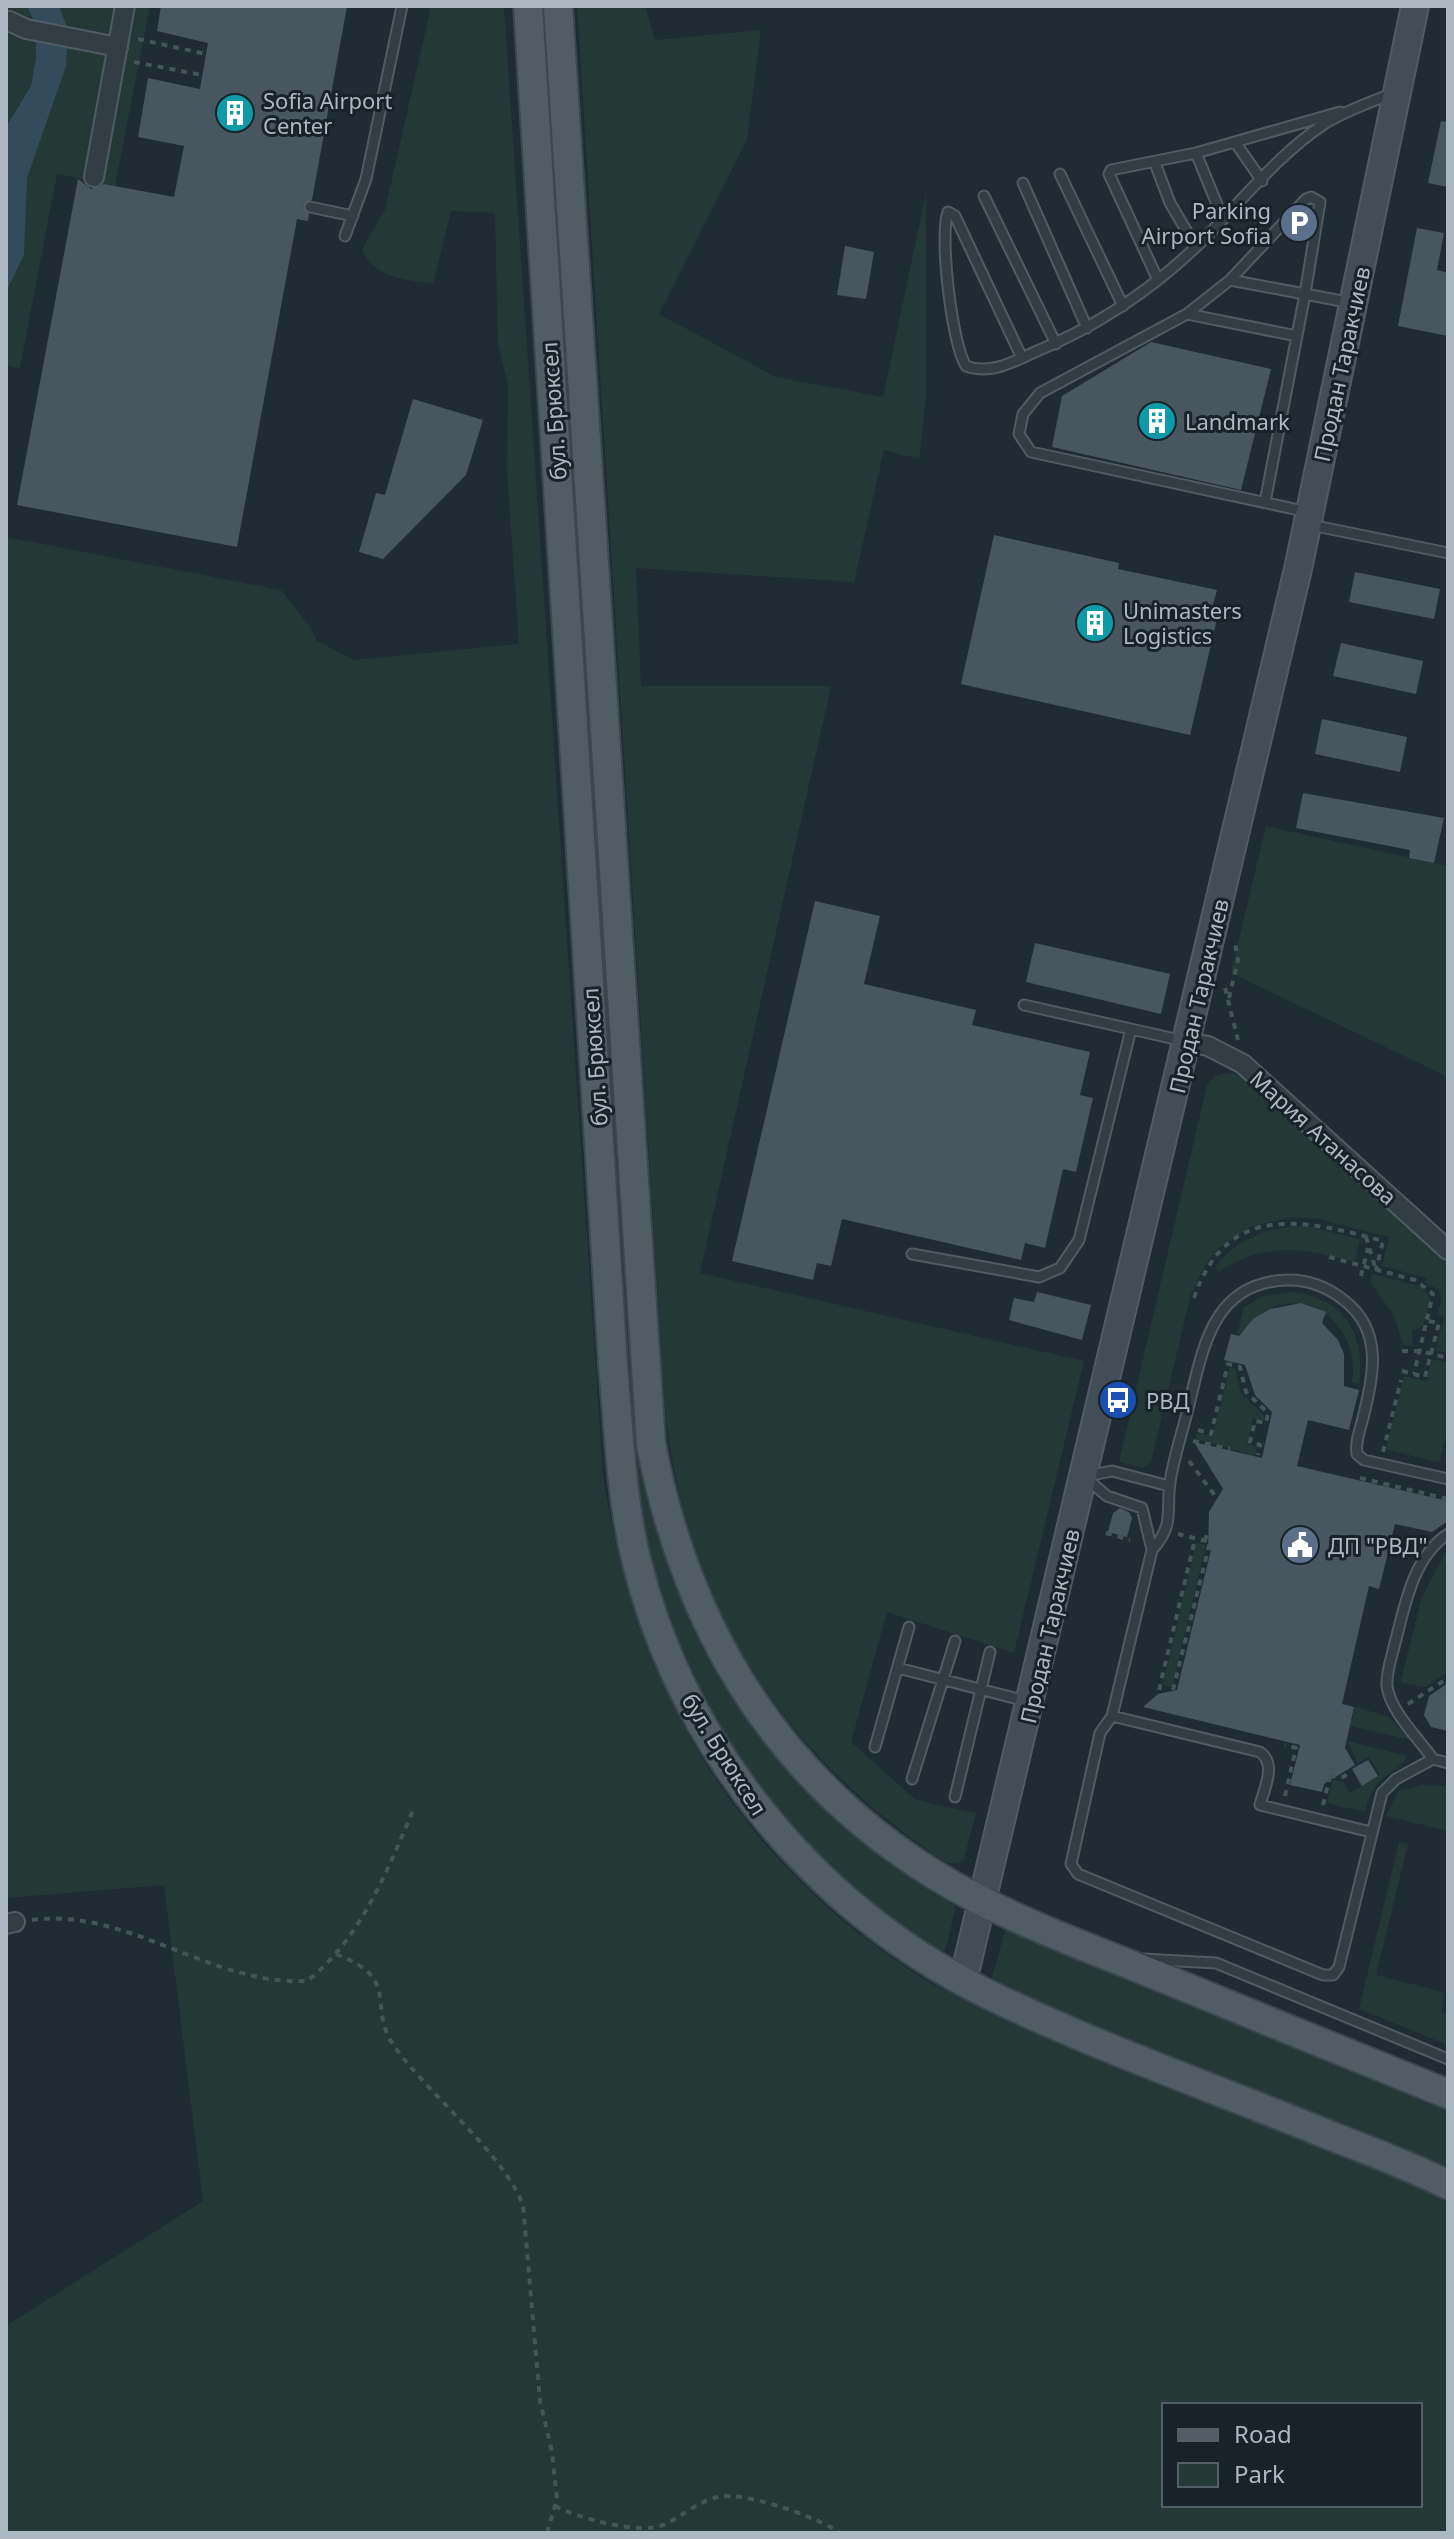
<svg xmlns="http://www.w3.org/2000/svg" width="1454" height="2539" font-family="'Noto Sans',sans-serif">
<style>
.green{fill:#243935;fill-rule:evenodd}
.water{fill:#334b5b}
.building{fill:#485660}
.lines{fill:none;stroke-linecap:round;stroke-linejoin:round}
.lane-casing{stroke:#505b63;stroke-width:13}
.street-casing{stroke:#505b63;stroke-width:22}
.secondary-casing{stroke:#505b63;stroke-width:30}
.primary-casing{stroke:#3c464e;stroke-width:32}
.path{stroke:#435655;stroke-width:4;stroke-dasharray:6 6;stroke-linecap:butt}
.lane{stroke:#333d44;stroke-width:9}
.street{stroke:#333d44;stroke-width:18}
.secondary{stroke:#414d57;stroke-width:26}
.primary{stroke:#505d65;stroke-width:28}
.labels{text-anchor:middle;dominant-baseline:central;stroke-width:6;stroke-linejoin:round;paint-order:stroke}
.poi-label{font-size:22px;fill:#acb8c2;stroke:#182229;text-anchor:start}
.street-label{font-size:22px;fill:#acb8c2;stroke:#182229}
</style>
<rect width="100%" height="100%" fill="#1f2c34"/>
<path class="green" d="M6,6H150L115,186L57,174L20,368L6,365Z
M431,6H504L603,1475C636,1694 745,1874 938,1987L1448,2198V2533H6V2326L203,2201L164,1885L6,1898V537L281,590L311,628L317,641L354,660L519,644L507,469L508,385L498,345L495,213L451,211L433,284C405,279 374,279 362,249L385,210ZM1164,2405H1420V2505H1164Z
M577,6H645L655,40L761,30L747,139L659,314L776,377L883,397L926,193V398L919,459L884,450L854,582L636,568L641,686H831L700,1273L1084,1361L1014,1653L887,1612L851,1742L916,1800L976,1813L964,1859L957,1864L945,1862C778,1749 688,1612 665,1410Z
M581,562L651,1505C687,1633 751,1747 854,1833C884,1859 925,1877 954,1903L955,1911L945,1951L936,1950C752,1822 650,1663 633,1437L575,563Z
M1266,826L1448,866V1077L1231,973Z
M1226,1073L1240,1075L1446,1262L1448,1353L1436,1350L1444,1317L1437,1314L1442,1299L1439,1290L1426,1283L1427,1278L1382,1266L1389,1237L1319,1219L1292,1217L1252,1226L1221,1246L1206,1264L1191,1294L1151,1462L1143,1468L1119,1462L1207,1085L1215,1076Z
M1305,1226L1360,1239L1355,1262C1305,1248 1264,1241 1219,1272L1215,1267C1237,1238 1270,1226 1305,1226Z
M1372,1274L1420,1286L1431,1299L1423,1326L1412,1331L1413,1347L1403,1344L1393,1314L1370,1282Z
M1290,1292C1344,1297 1366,1333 1359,1384L1352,1382C1360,1338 1323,1291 1276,1306C1259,1312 1250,1327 1237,1335L1244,1307L1263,1296Z
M1433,1359L1448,1363V1428L1439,1463L1386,1449L1404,1376L1427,1381Z
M1230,1367L1235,1368L1241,1393L1264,1416V1420L1253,1418L1247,1444L1257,1447L1255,1456L1196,1439L1197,1433L1213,1436Z
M1196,1543L1206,1545L1172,1687L1163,1685Z
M1448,1548V1672L1425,1687L1403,1683L1401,1680L1422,1597Z
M1355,1707L1387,1716L1411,1740L1350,1726Z
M1347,1741L1407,1756C1402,1774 1373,1770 1365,1812L1327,1803L1332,1780L1343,1782L1350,1793L1380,1775L1369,1756L1358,1763Z
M1423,1785L1448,1786V1831L1386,1816L1398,1791Z
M1399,1842L1408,1844L1376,1975L1444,1992L1442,2013H1448V2045L1359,2009Z
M1006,1927L1448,2107V2171L995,1985L992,1978Z"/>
<path class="water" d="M27,6H59L68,30L66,66L27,178L24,255L6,292V127L31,86L36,58V25Z"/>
<path class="building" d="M161,6H347L312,200L303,206L309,214L308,221L297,219L237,547L17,505L78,179L91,189L104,184L174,197L184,146L138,137L148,78L200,89L208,43L157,31Z
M1441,121L1448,122V187L1428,183Z
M1417,228L1444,233L1437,270L1448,273V336L1398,326Z
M845,246L874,252L866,299L837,295Z
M1151,342L1271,369L1241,490L1052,447L1062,396Z
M413,399L483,420L466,475L383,559L359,552L376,493L385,495Z
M994,535L1119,563L1118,569L1217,590L1212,608L1219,610L1190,735L961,684Z
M1355,572L1440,589L1434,619L1349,602Z
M1341,643L1423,661L1416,694L1333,676Z
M1322,719L1407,737L1400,772L1315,754Z
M1303,793L1444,818L1434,863L1409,858L1410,850L1296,828Z
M815,901L880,916L864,984L976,1010L972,1025L1090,1052L1080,1095L1093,1098L1076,1172L1063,1169L1045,1248L1025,1243L1021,1260L842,1219L831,1266L817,1263L813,1280L732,1261Z
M1035,943L1170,974L1161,1014L1026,982Z
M1037,1292L1091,1305L1082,1340L1009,1320L1014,1298L1034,1302Z
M1301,1303L1326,1312L1322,1323L1338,1340L1344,1354V1386L1359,1390L1349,1430L1308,1420L1297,1466L1448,1501V1521L1432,1532L1395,1524L1379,1589L1369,1586L1342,1704L1354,1707L1345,1748L1355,1765L1324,1784L1322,1792L1290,1785L1300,1745L1143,1707L1158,1694L1177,1690L1211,1550L1208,1549L1209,1512L1223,1489L1194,1442L1262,1458L1272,1412L1255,1395L1245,1365L1224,1360L1231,1334L1239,1336L1253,1319L1270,1309Z
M1120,1508L1129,1512L1132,1518L1127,1537L1108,1532L1113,1513Z
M1448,1683V1731L1431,1727L1424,1715L1429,1696Z
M1368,1760L1378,1776L1362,1786L1352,1769Z"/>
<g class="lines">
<g class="lane-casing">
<path id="lane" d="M1235,142L1262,181
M1155,163L1170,203L1196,247
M1060,174L1123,306
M1023,183L1087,328
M984,196L1056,344
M310,207L353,216
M1223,219L1196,153L1340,112
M345,236L366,179L402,6
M1158,280L1109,174L1111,170L1196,153
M1230,280L1305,294L1320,202L1311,197L1306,199L1230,280L1187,314L1040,393L1023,414L1019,434L1031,452L1308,512
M1187,314L1297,336
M1022,358L955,216L948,212C939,235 952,345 966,366C990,375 1013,362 1035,352C1095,327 1150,291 1197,246C1238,206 1276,156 1324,124C1345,111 1368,103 1391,94
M1265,502L1305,294L1352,303
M1311,525L1448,553
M1024,1005L1131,1029
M912,1254L1039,1277L1060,1268L1079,1240L1131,1029L1184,1041
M1087,1476L1112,1471L1169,1486
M1087,1479L1107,1496L1142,1508L1152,1550
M1448,1479L1364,1460L1357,1454C1355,1442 1360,1430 1363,1418C1373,1376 1384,1332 1345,1301C1329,1288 1309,1280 1289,1280C1213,1281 1203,1347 1189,1405C1183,1430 1174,1456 1170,1482C1166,1510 1175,1525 1152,1550L1112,1716L1100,1733L1071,1864L1078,1874L1323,1975H1333L1339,1967L1382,1793L1396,1779L1433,1759L1448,1763
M898,1668L1026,1701
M1112,1716L1260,1752C1277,1764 1264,1789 1260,1805L1371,1832
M875,1747L909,1627
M1433,1759C1419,1739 1390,1711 1387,1686C1386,1672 1392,1656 1395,1643C1405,1605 1413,1557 1448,1534
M912,1779L955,1641
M955,1797L990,1652
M1143,1959L1216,1963L1448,2059"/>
</g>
<g class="street-casing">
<path id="street" d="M9,21L26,29L118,47
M94,177L125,6
M1188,1042L1208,1046L1243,1064L1448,1250
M6,1924L15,1922"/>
</g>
<g class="secondary-casing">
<path id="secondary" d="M963,1981L1298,569L1415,6"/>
</g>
<g class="primary-casing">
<path id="primary" d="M528,6L613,1366C619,1432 621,1499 637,1563C685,1754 821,1916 1000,2000C1105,2050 1216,2089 1324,2133C1366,2150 1409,2165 1448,2185
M558,6L651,1444C686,1627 775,1776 935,1875C1003,1917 1082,1945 1156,1975C1253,2015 1351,2055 1448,2094"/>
</g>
<path class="path" d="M138,39L206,54
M134,62L202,75
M1225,988L1238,1040
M1229,998L1238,960L1235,943
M1366,1237L1375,1267
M1329,1257L1415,1280L1433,1294L1414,1374
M1361,1276L1368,1248
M1194,1298C1227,1200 1306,1220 1383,1241L1376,1270
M1402,1351H1420L1448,1358
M1402,1371L1425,1377L1439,1323L1428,1321
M1198,1430L1211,1434L1228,1364L1240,1367L1246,1392L1268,1413L1266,1423L1255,1421L1250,1442L1260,1445L1258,1455
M1193,1441L1230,1449
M1383,1452L1401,1380
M1189,1461L1216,1497
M1360,1478L1448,1499
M1106,1533L1130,1540
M1205,1541L1208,1530
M1159,1690L1195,1539
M1173,1690L1210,1542L1178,1534
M1408,1704L1448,1678
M1330,1775L1341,1778L1351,1772
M1285,1796L1296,1748L1285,1745
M1323,1805L1332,1768
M32,1920C127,1907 211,1986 307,1981C361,1939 388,1869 414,1808
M336,1954C403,1980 366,2005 394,2046C428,2094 503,2153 523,2205L540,2401L552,2452L557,2499L547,2533
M555,2506C578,2518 639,2535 663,2525C682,2517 698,2501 718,2497C744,2491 818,2517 840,2533"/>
<use href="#lane" class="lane"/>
<use href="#street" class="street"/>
<use href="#secondary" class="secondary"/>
<use href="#primary" class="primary"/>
</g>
<defs>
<g id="building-disc" transform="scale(2)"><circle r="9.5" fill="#0f9aa8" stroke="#182229"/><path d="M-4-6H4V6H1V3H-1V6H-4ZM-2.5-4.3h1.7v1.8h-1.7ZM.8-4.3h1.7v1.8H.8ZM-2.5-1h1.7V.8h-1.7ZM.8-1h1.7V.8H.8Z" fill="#fff"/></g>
<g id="parking-disc" transform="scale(2)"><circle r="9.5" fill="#5c6f8a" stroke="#182229"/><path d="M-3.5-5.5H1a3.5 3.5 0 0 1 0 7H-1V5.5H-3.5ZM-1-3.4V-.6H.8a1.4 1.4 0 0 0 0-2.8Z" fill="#fff"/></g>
<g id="bus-disc" transform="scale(2)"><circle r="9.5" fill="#1a4fb4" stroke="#182229"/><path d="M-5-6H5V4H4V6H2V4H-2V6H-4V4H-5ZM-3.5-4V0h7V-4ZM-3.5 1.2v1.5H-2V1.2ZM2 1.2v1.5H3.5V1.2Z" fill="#fff"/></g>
<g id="civic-disc" transform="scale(2)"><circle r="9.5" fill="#5c6f8a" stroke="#182229"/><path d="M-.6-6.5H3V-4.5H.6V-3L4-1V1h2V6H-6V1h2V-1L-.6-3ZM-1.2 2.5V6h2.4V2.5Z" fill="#fff"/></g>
</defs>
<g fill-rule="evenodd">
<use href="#building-disc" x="235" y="113"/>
<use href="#parking-disc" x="1299" y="223"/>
<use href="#building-disc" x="1157" y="421"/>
<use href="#building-disc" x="1095" y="623"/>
<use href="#bus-disc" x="1118" y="1400"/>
<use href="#civic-disc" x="1300" y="1545"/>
</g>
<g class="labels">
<g class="poi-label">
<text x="263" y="100">Sofia Airport<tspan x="263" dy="25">Center</tspan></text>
<text x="1271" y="210" text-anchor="end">Parking<tspan x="1271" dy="25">Airport Sofia</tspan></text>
<text x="1185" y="421">Landmark</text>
<text x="1123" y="610">Unimasters<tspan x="1123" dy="25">Logistics</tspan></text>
<text x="1146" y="1400">РВД</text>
<text x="1328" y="1545">ДП "РВД"</text>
</g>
<g class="street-label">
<text transform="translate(1341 364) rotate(-78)">Продан Таракчиев</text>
<text transform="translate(553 411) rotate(-94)">бул. Брюксел</text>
<text transform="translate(1198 996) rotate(-77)">Продан Таракчиев</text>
<text transform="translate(594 1057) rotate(-94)">бул. Брюксел</text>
<text transform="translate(1324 1137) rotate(42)">Мария Атанасова</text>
<text transform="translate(1049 1626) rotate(-77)">Продан Таракчиев</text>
<text transform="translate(725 1754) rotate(58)">бул. Брюксел</text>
</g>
</g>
<rect width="1454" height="2539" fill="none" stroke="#acb8c2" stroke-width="16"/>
<rect x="1162" y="2403" width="260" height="104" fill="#182229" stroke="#535e66" stroke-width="2"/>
<rect x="1178" y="2429" width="40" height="12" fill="#505d65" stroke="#535e66" stroke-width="2"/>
<text x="1234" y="2443" font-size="24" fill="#acb8c2">Road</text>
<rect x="1178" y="2463" width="40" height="24" fill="#243935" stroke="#535e66" stroke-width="2"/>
<text x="1234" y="2483" font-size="24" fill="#acb8c2">Park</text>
</svg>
